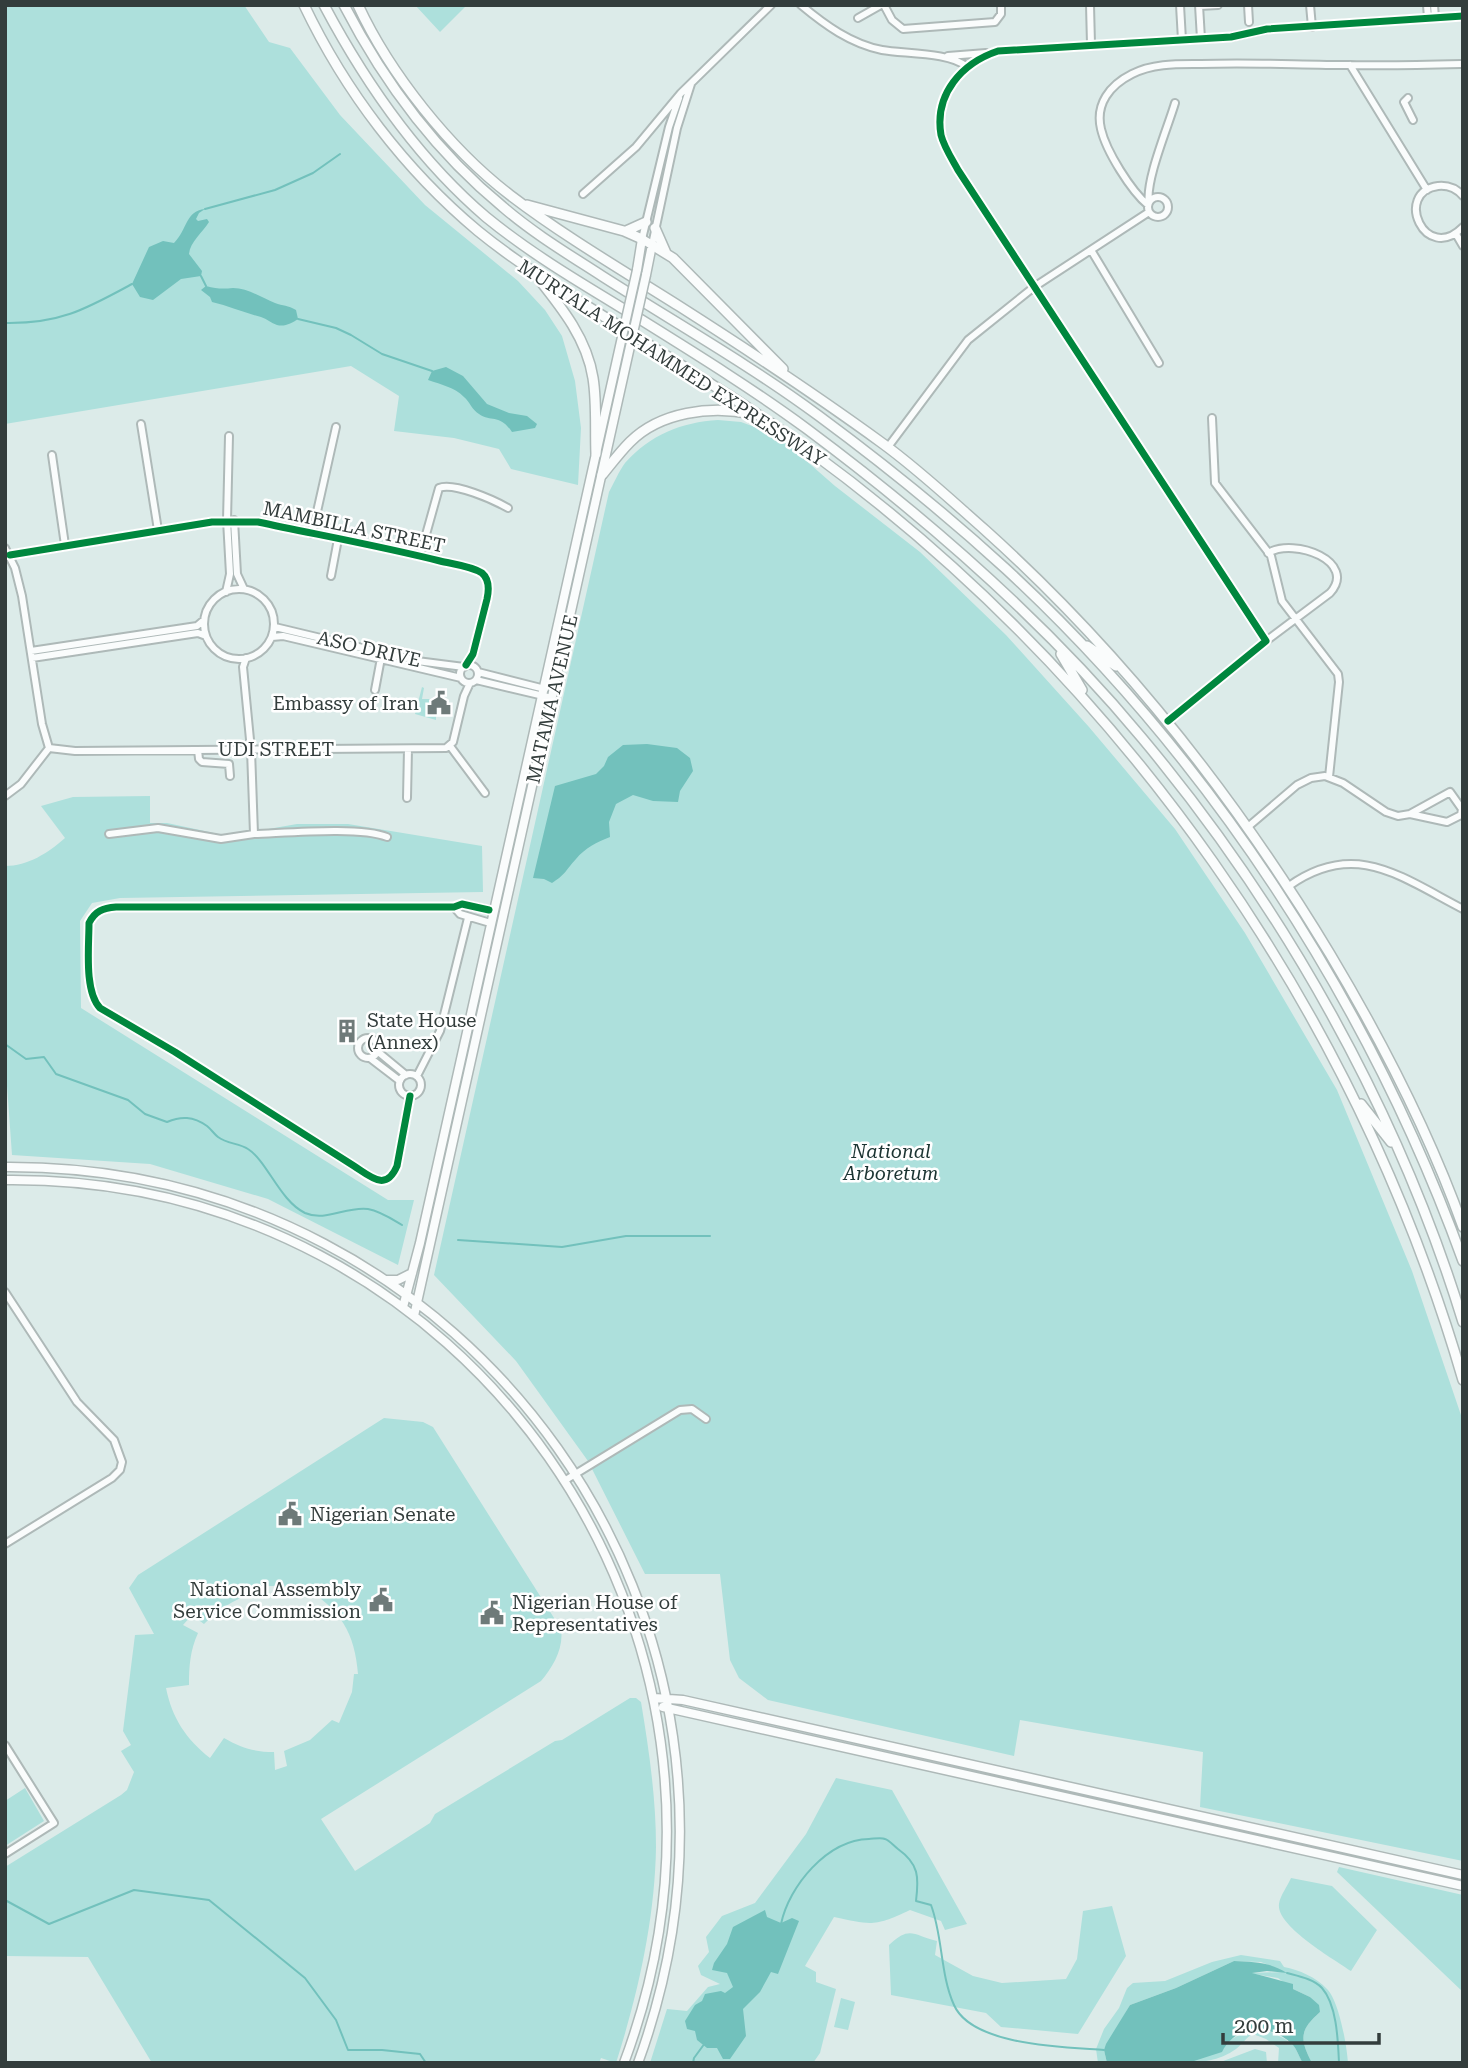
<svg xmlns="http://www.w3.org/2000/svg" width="1468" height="2068" font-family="'Roboto Serif',serif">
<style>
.green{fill:#ade0dc;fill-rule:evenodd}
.water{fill:#72c1bc}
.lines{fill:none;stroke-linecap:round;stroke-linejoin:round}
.stream{stroke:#72c1bc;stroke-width:2}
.minor-casing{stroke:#aeb9b8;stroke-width:10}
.major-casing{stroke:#aeb9b8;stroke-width:11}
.highway-casing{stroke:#aeb9b8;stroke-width:12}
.minor{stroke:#fafcfc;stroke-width:6}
.major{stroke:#fafcfc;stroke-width:8}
.highway{stroke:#fafcfc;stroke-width:9}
.major-bridge-casing{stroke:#aeb9b8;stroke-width:11;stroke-linecap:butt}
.major-bridge{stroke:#fafcfc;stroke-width:8}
.cycleway-casing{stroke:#fff;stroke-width:11}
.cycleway{stroke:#00873e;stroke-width:7}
.labels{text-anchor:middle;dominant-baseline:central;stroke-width:5;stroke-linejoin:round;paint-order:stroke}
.street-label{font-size:19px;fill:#333d3c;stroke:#fff}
.poi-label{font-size:19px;fill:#333d3c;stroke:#fff;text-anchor:start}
.park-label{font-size:19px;font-style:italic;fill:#1b3432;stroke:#fff}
</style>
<rect width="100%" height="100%" fill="#dcebe9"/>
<path class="green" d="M5,5H244L269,42L290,48L340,115L425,205L518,281L545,310L562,336L575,381L581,428L578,485L511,469L499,449L454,438L394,431L399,396L351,366L5,424Z
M415,5H467L440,32Z
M718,420L741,422L763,430L787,444L835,486L920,552L1006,635L1089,727L1175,829L1245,933L1337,1090L1412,1271L1463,1421V1861L1200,1807L1203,1752L1020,1720L1014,1756L768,1700L739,1678L730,1660L720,1574H645L588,1461L516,1361L434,1275L609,492C614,483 619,471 625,463C650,435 682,422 718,420Z
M422,687L424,688L422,699H430V702L436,698L446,700L445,704L441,701L438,707L430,705L428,716H436V720L415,714Z
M150,796V823H167L228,836L297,824H348L482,846L483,892L120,898L92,903L80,921L81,1008L388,1200H414L398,1265L268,1199L150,1164L12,1155L5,1058V866C28,866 48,853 65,838L41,806L73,797Z
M384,1418L423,1422L433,1427L561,1629C564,1648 553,1667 541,1681L321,1819L355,1871L430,1823L435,1814L555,1741L562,1740L630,1698H636L641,1702C649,1750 656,1798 656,1847C655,1919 638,1994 616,2063L601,2058L599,2063H152L88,1957L5,1956V1867L121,1795L127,1790L134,1772L121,1751L131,1745L123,1731L135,1635L154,1634L129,1588L138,1575ZM253,1586H278L302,1592L305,1588C340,1609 355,1633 358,1674H354L352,1692L339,1723L332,1720L310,1740L284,1751L287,1766L275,1770L274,1752C255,1752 241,1748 224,1738L210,1758C186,1739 172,1718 166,1688L189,1685C189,1666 190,1651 198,1633L183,1625L192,1615L204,1624C219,1609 232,1600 253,1594Z
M836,1778L892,1790L967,1924L945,1930L941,1921L910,1910C874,1927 872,1925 834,1917L805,1966L816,1972V1982L836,1989L820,2053L813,2063H650L667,2009L687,2011L708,1987L720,1984L701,1975L698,1966L709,1952L706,1937L722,1916L755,1903L806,1834Z
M25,1788L44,1821L5,1846V1801Z
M1339,1867L1463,1895V1992L1337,1872Z
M1291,1878L1332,1886L1377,1930L1351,1971C1334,1959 1276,1926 1279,1904C1280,1896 1288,1885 1291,1878Z
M1112,1906L1126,1956L1078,2034L1001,2027L986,2013L891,1995L889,1945C910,1925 913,1935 937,1941L935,1955L973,1976L1002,1983L1066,1979L1077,1959L1083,1911Z
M1241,1955L1280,1961L1284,1967C1299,1970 1316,1977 1327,1989C1339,2001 1347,2046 1348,2063H1312C1299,2038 1300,2030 1320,2012L1310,1997L1293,1989L1278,1978L1248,1973L1285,1972L1261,1962L1234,1961L1176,1988L1130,2005L1104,2050L1107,2063H1098L1096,2049L1104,2029L1119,2008L1127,1988L1133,1983L1165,1981L1212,1962Z
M841,1998L855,2002L848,2030L834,2027Z
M1261,2027L1285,2039L1294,2046L1303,2063H1278L1279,2048L1266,2039L1253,2034C1245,2038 1243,2044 1236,2049C1220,2061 1199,2063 1179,2063C1212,2059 1229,2034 1261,2027Z
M1255,2049L1266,2052L1267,2063H1218Z"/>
<path class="water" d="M205,209L199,213L196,219L198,221L207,219L209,222C203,232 190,242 189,254L202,271L201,276L181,279L153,300L140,297L132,284L149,247L163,241L174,243C188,229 185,211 205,209Z
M206,286C217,289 223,289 233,288C248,288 262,298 275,303C283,306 288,305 296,310L298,319C292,323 285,327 277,325C271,323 267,319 261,317C245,313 229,306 212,302L210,297L201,290Z
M446,367L463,376L487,404L509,413L527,416L537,424L535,428L512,432C499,413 492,423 479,414C472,410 470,402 464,397C454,387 442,385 428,380L432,371Z
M647,744L677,748L690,758L693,771L680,791L678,802L653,801L633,795L616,804L609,822L610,837C597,842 585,848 576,859C566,870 565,875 552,883L544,879L533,878L555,786L596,774L604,766L608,757L623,745Z
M765,1910L767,1917L781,1923L792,1918L799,1921L778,1974L771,1972L760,1992L743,2009L746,2036L730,2059H723L717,2048H707L697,2040L695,2031L687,2029L685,2021L695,2005L702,2001L705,1994L721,1991L725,1993L733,1987L727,1973L712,1970L714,1963L727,1944L733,1927Z
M1234,1961C1254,1962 1270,1962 1287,1973L1267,1971L1252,1973L1293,1984V1989L1310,1997L1319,2005L1320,2012C1300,2030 1299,2038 1312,2063H1303C1299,2057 1297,2049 1292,2044C1270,2023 1236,2024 1222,2052L1194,2061L1179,2063H1107L1104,2050L1106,2044L1130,2005L1176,1988Z"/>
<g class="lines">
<path class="stream" d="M205,209L275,190L313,173L340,154
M201,276L206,286
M298,319L336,328L351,335L382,354L432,371
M5,323C60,324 86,309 132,284
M5,1044L26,1059L44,1057L56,1074L128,1100L145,1114L167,1122C181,1116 193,1116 207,1126C211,1129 214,1134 218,1137C227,1144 239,1143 248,1149C267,1161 280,1201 305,1213C326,1222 346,1206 368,1209C380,1211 392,1219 402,1225
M458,1240L562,1247L626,1236H710
M5,1900L49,1924L134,1890L209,1900L305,1978L336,2020L348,2050H382L420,2054L426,2063
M781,1924C789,1886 827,1840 869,1839C873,1839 881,1837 885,1839C889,1840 894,1846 898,1849C919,1864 919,1877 916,1901L931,1905C943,1937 940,1974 954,2005C972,2046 1065,2047 1104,2050
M1287,1973C1298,1976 1314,1979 1322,1988C1337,2005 1338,2041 1339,2063
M693,2063L694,2058L705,2043"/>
<g class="minor-casing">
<path id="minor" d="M801,5C825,25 851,44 882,50C904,54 950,52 967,67
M884,5L892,20L903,29L995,22L1001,14V5
M1090,5L1091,44
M1180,5L1182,40
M1199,5L1201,39
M1248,5L1249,22
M1310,5L1312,27
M1427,5L1428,18
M1434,5L1435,18
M1199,6L1218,5
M858,18L881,5
M948,56L986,53
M1350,65L1427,190
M1408,98L1404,102L1413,120
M583,194L636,147L681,93L771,5
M1463,196C1456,188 1448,185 1438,186C1393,192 1425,265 1463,227
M1148 207a10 10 0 1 1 20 0a10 10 0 1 1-20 0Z
M1149,203C1145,181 1168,127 1175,103
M1148,205C1131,191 1106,151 1101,129C1095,104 1110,85 1132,74C1153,63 1178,64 1201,64C1250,62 1300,65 1350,65C1388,66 1425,65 1463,64
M1456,234L1463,246
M642,239L669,127L679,98
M652,245L677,128L691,84
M1091,250L1159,363
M1212,418L1215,483L1271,556L1282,601L1338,674L1339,682L1329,777
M141,424L158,530
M888,447L968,340L1034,287L1149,212
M52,455L65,545
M234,520L237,574L244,589
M312,534L336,427
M5,548L15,568L22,596L42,724L49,748L21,784L5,796
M10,555L212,522H258C319,535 380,546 440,561C452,564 471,566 482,573C489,579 489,590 487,599L473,654L466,665
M420,556L439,488C454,482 494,500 508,508
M331,576L338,539
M204 624a35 35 0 1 1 70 0a35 35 0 1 1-70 0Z
M226,592L230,574L227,520L229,436
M275,627L417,661L464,667
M272,637L283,636L461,678
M1266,641L1330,593C1358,562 1295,537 1268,553
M31,651L197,626L204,620
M32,658L191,634L198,633L206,636
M246,658L243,667L251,750L254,834C285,833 361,826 387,837
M460 674a9 9 0 1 1 18 0a9 9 0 1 1-18 0Z
M478,672L545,689
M476,680L552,698
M375,690L381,658
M1168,721L1266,641L958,170C952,159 944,147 941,135C934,94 962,63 998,51L1231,37L1267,29L1463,16
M450,746L485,793
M49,748L75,751L446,748L453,742L464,696L470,683
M198,750L199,759L202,762L229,764L230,776
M407,798L408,749
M1249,826L1297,785L1311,778L1325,776L1343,783L1386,812L1398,816L1410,814L1447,822L1461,815L1462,809L1450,792L1410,814
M109,834L158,828L221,839L254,834
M1289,886C1355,839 1401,877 1463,909
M454,907L460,914L487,922
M358 1048a10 10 0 1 1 20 0a10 10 0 1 1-20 0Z
M377,1051L406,1075
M370,1058L400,1081
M399 1085a11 11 0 1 1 22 0a11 11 0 1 1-22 0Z
M417,1076L440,1031L468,918
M410,1096L397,1166C386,1192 371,1177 354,1166L175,1052L100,1008C84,991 89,947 89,923C95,911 103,908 116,907H454L462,904L489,910
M5,1292L77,1402L114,1440L122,1462L120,1470L112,1478L5,1544
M564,1481L680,1410L692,1409L706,1419
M5,1745L54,1823L5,1854"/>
</g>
<g class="major-casing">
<path id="major" d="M637,270L642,239L652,245L646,275
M5,1167C474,1164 799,1622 638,2063
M5,1180C467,1175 786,1630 624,2063
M386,1280H398L412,1273
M403,1307L420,1243L622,337
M414,1316L631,342
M654,1698L683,1700L1463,1875
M663,1707L1463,1886"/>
</g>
<g class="highway-casing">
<path id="highway" d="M304,5C345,91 405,170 478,231C521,266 569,295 616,324C681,365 747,405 810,451C1122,679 1355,1009 1463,1380
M324,5C366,84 418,159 486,217C530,253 579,282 627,311C688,349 750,387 807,429C929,520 1045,621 1142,738C1284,908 1398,1110 1463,1322
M344,5C384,82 436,152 503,207C533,233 568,254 602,276C674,322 750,365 819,416C884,464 947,515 1006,569C1209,757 1369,1001 1463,1261
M358,5C390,74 450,149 510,195C564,236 622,270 679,306C748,350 816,395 882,443C918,469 952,501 985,530C1122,653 1235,797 1330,954C1382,1041 1429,1132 1463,1227
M527,205L624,231L642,239
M655,228L666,253
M626,231L646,222
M652,245L673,258L783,369
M538,278C562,308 587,339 593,378C597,403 595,429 596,454
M602,475C611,464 620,452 630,442C660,412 711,405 752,414
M1087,646L1116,666
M1061,654L1082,690
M1361,1104L1391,1142"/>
</g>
<use href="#minor" class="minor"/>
<use href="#major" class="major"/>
<use href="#highway" class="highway"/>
<g class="major-bridge-casing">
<path id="major-bridge" d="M622,337L637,270
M631,342L646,275"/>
</g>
<use href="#major-bridge" class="major-bridge"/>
<g class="cycleway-casing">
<path id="cycleway" d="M10,555L212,522H258C319,535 380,546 440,561C452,564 471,566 482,573C489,579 489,590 487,599L473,654L466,665
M1168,721L1266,641L958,170C952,159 944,147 941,135C934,94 962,63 998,51L1231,37L1267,29L1463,16
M410,1096L397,1166C386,1192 371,1177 354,1166L175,1052L100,1008C84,991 89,947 89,923C95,911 103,908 116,907H454L462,904L489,910"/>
</g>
<use href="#cycleway" class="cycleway"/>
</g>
<defs>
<g id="civic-bare" transform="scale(1.89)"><path d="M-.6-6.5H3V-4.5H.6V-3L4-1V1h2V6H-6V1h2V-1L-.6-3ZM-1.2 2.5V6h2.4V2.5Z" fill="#6e7a79" stroke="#fff" stroke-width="2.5" paint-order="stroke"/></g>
<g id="building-bare" transform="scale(1.89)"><path d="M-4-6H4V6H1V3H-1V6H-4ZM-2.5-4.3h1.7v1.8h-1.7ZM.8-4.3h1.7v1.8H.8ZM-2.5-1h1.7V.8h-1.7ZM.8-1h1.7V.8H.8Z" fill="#6e7a79" stroke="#fff" stroke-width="2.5" paint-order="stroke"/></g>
</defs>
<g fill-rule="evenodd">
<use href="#civic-bare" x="439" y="703"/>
<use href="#building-bare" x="347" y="1031"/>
<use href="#civic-bare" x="290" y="1514"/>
<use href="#civic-bare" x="381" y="1600"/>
<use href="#civic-bare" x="492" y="1613"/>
</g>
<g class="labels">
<g class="street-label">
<text transform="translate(672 363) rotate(33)">MURTALA MOHAMMED EXPRESSWAY</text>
<text transform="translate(354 527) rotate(12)">MAMBILLA STREET</text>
<text transform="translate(369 649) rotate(13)">ASO DRIVE</text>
<text transform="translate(552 699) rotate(-77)">MATAMA AVENUE</text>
<text x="276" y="749">UDI STREET</text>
</g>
<g class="poi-label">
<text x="419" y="703" text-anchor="end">Embassy of Iran</text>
<text x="367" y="1020">State House<tspan x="367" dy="22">(Annex)</tspan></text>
<text x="310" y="1514">Nigerian Senate</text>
<text x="361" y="1589" text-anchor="end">National Assembly<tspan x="361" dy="22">Service Commission</tspan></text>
<text x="512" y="1602">Nigerian House of<tspan x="512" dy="22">Representatives</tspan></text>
</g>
<g class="park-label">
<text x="891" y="1151">National<tspan x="891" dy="22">Arboretum</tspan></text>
</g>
</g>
<rect width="1468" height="2068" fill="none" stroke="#333d3c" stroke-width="14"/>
<path d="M1223 2033v10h156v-10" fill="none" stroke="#333d3c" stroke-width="3.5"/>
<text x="1234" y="2033" font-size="21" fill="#333d3c" stroke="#ffffff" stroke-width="5" paint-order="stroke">200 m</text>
</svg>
